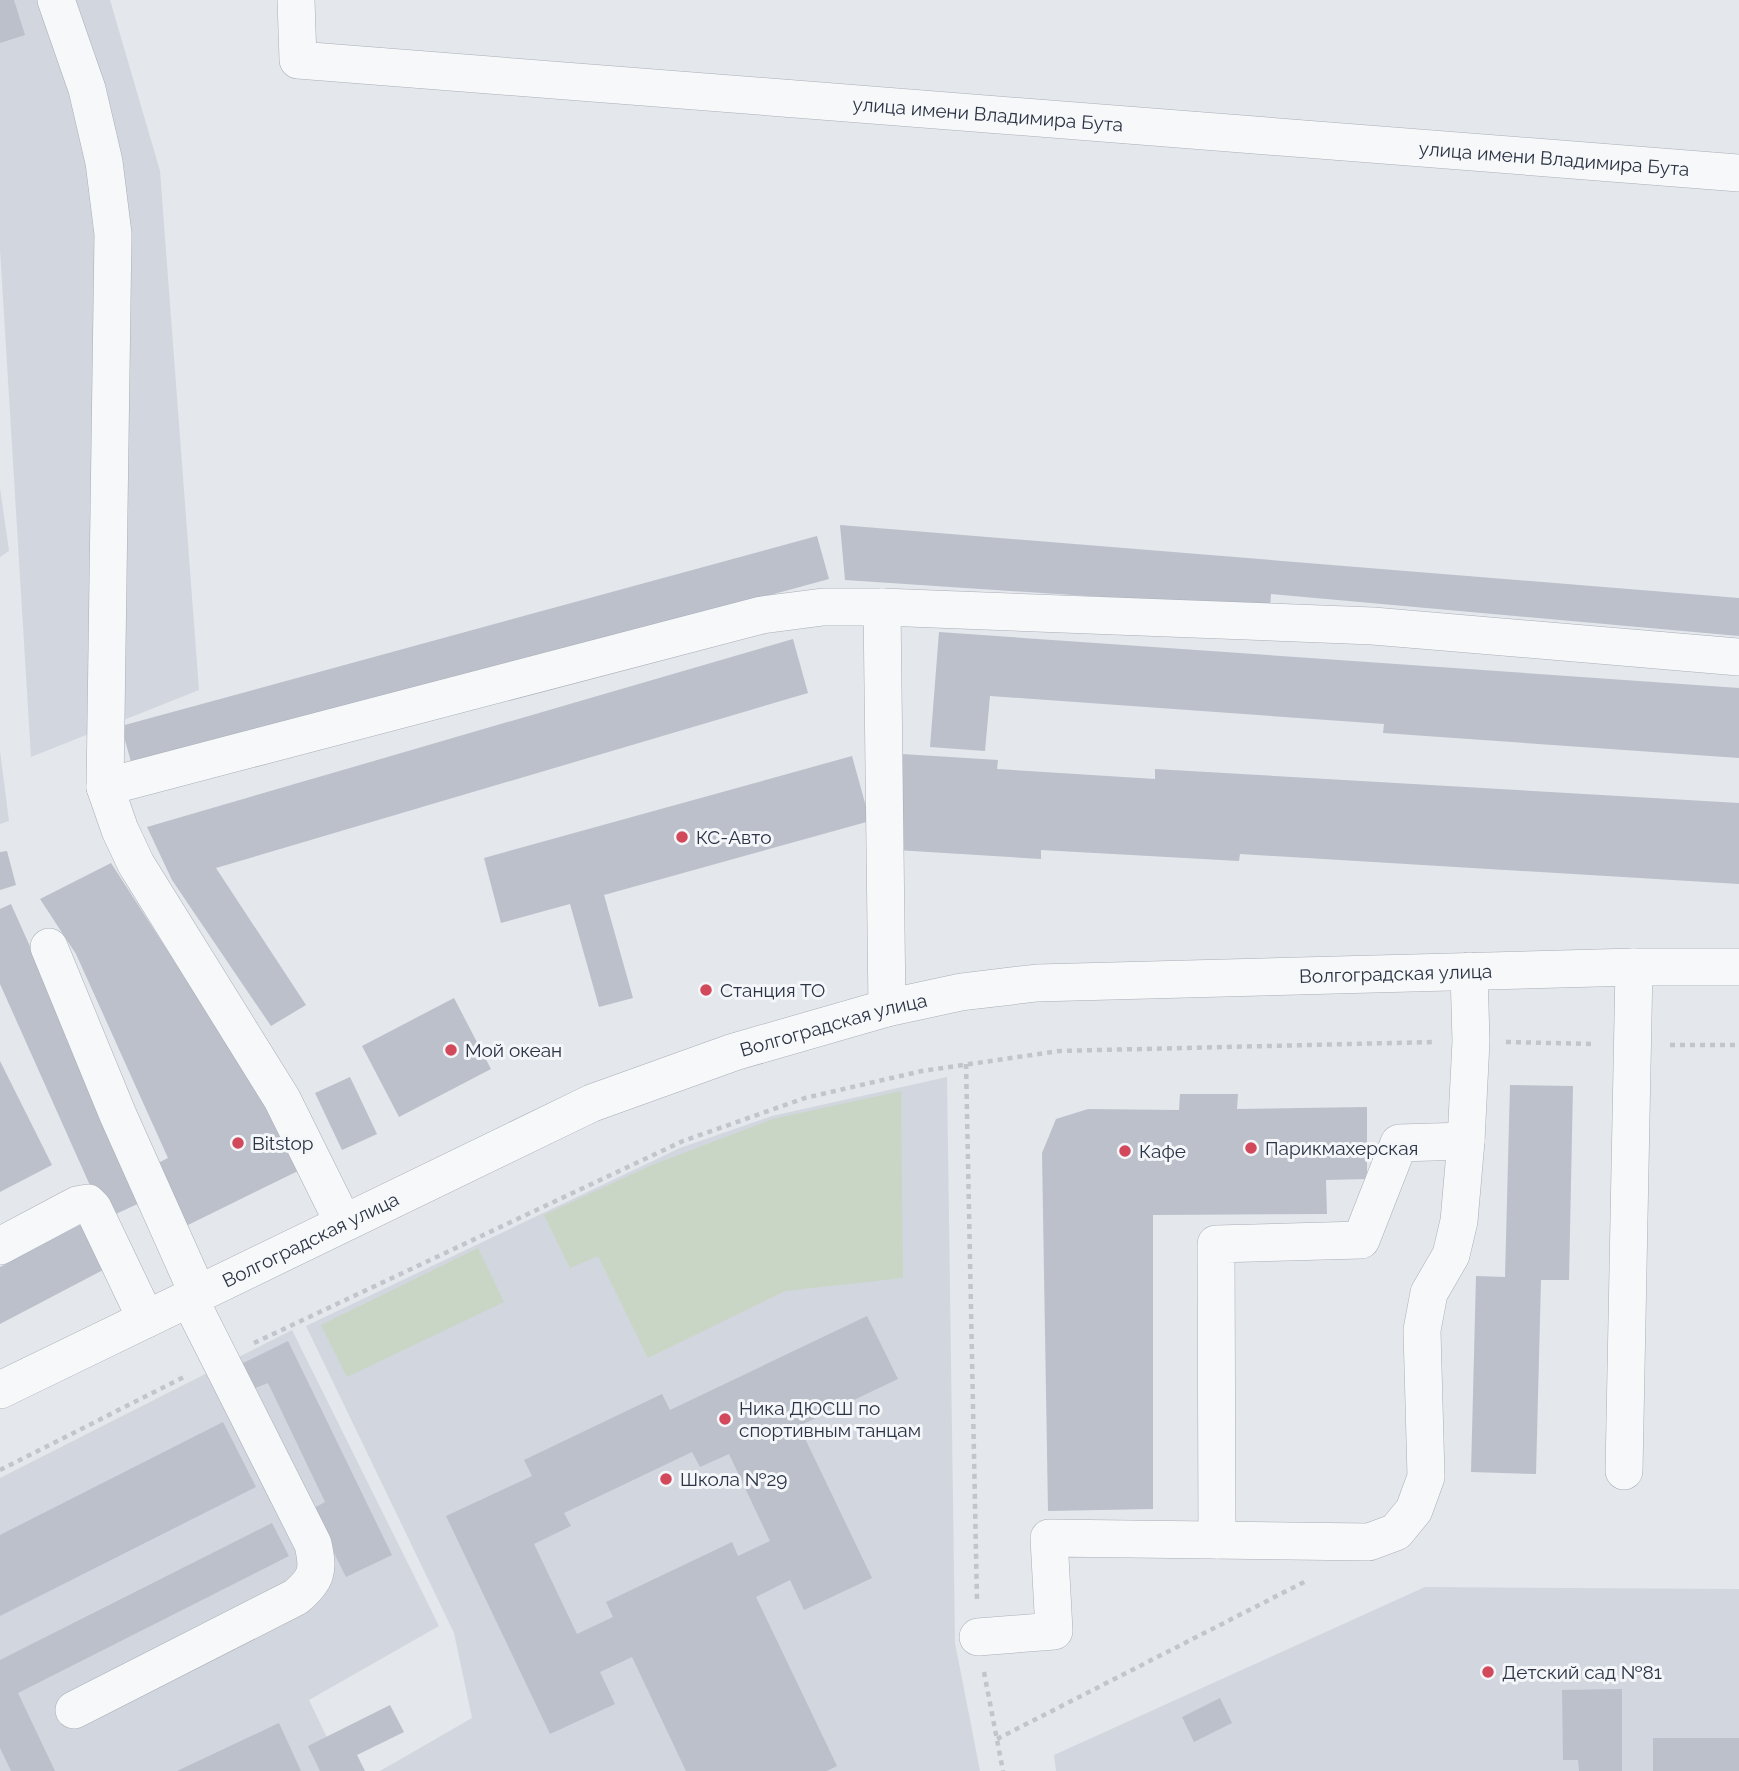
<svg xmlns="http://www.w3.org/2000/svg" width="1739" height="1771" font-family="Raleway,sans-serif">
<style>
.built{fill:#d2d6de}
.green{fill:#c9d6c5}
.building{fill:#bbc0ca;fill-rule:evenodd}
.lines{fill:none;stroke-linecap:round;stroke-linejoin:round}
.minor-casing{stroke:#a9aeb7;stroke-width:38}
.path{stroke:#c2c5cb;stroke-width:4.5;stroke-dasharray:5 5;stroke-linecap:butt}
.minor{stroke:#f7f8fa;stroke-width:37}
.poi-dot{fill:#d1495b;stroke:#f4f6f9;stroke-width:2.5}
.labels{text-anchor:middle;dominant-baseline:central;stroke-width:6;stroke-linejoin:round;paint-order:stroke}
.street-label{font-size:19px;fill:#2b3445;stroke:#f4f6f9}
.poi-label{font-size:19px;fill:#2b3445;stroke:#f4f6f9;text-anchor:start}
</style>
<rect width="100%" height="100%" fill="#e4e7ec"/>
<path class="built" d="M0,0H110L160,171L199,690L31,757L0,249Z
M0,488L9,551L0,557Z
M0,751L9,821L0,824Z
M947,1077L955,1643L980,1771H380L472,1718L454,1633L306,1326L680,1148L772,1116Z
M292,1330L439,1626L309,1700L343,1771H0V1478Z
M1425,1587L1739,1589V1771H1056L1054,1755Z"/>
<path class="green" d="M901,1091L903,1278L785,1291L648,1358L598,1256L570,1268L544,1215L652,1165L773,1119Z
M478,1248L504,1302L347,1377L321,1325Z"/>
<path class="building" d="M0,0H14L25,35L0,43Z
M840,525L1739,598V636L1271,594L1270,608L845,580Z
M817,536L829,579L133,769L121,726Z
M939,632L1739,688V758L1383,733L1384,724L990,696L985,751L930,747Z
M793,639L808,693L216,868L306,1005L271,1026L172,880L147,827Z
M902,754L998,760L997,769L1155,779V769L1739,803V884L1240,854L1239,861L1041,850V859L896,850Z
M852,756L870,821L604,895L633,998L599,1007L570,904L501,923L484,858Z
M7,851L16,885L0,890V852Z
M111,863L270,1109L300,1170L184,1227L154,1165L168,1158L76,954L40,899Z
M11,904L144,1201L105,1219L0,984V909Z
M454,998L491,1069L399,1117L362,1046Z
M0,1061L52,1165L0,1192Z
M350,1077L377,1134L342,1150L315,1093Z
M1510,1085L1573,1086L1569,1280H1541L1536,1474L1471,1472L1476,1276L1505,1277Z
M1180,1094H1238L1237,1109L1367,1107V1179L1326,1180L1327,1214L1153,1215V1509L1048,1511L1042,1153L1056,1119L1088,1109L1179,1110Z
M80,1225L107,1258L103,1270L0,1324V1267Z
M867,1316L898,1379L799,1426L872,1578L804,1610L790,1580L756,1597L837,1766L827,1771H686L632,1657L600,1672L615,1704L550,1734L446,1516L532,1476L524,1460L662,1394L670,1410ZM692,1452L700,1467L729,1454L770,1541L738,1556L732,1542L606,1602L613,1617L577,1634L534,1544L571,1526L564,1513Z
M288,1341L392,1555L346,1577L312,1509L325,1502L268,1383L253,1389L241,1364Z
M223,1422L256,1487L0,1616V1535Z
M272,1523L289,1556L18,1693L55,1771H11L0,1748V1660Z
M1622,1689V1771H1579L1578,1760H1563L1562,1690Z
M1220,1698L1232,1723L1194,1742L1182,1717Z
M390,1705L404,1732L357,1755L365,1771H320L308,1746Z
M279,1723L301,1771H177Z
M1653,1738H1739V1771H1653Z"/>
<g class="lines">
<g class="minor-casing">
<g id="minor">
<path d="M56,0L87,89L104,162L113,234L105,787L762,615L823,607H882L1373,626L1739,657"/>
<path id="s1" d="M296,0L298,60L1739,173"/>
<path d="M882,607L887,1008"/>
<path d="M105,787L120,830L136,864L282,1099L343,1222"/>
<path d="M49,947L118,1115L198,1294"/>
<path d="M0,1246L77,1205L88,1203L93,1208L146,1319"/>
<path id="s2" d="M0,1390L592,1103L734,1052L887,1008L961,992L1037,983L1634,967H1739"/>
<path d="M1624,1471L1634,967"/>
<path d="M1217,1540L1216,1244L1361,1240L1399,1143L1466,1141"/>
<path d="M978,1637L1054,1631L1049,1538L1369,1542L1396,1532L1414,1510L1426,1477L1422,1330L1429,1293L1451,1255L1459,1221L1466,1141L1471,1041L1469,971"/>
<path d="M74,1710L296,1597C317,1579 319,1571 313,1544L189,1298"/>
</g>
</g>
<path class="path" d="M1506,1042L1595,1044
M1670,1045H1739
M966,1064L977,1601
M254,1343L683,1141L805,1098L922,1071L1059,1051L1434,1042
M0,1470L186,1376
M984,1672L1003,1771
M997,1739L1306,1581"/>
<use href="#minor" class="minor"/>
</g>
<g class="poi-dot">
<circle cx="682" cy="837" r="7"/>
<circle cx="706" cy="990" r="7"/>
<circle cx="451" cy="1050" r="7"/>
<circle cx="238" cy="1143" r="7"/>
<circle cx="1251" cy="1148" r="7"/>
<circle cx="1125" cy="1151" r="7"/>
<circle cx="725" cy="1419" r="7"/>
<circle cx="666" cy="1479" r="7"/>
<circle cx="1488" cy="1672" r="7"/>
</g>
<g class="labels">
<g class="street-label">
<text stroke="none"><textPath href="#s1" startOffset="752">улица имени Владимира Бута</textPath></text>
<text stroke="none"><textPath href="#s1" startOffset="1320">улица имени Владимира Бута</textPath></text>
<text stroke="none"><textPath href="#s2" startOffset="1479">Волгоградская улица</textPath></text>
<text stroke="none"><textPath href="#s2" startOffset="912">Волгоградская улица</textPath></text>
<text stroke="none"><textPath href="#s2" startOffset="345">Волгоградская улица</textPath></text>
</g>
<g class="poi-label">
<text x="696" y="837">КС-Авто</text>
<text x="720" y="990">Станция ТО</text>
<text x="465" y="1050">Мой океан</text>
<text x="252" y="1143">Bitstop</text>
<text x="1265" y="1148">Парикмахерская</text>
<text x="1139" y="1151">Кафе</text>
<text x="739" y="1408">Ника ДЮСШ по<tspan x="739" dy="22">спортивным танцам</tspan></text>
<text x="680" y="1479">Школа №29</text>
<text x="1502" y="1672">Детский сад №81</text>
</g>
</g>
</svg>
